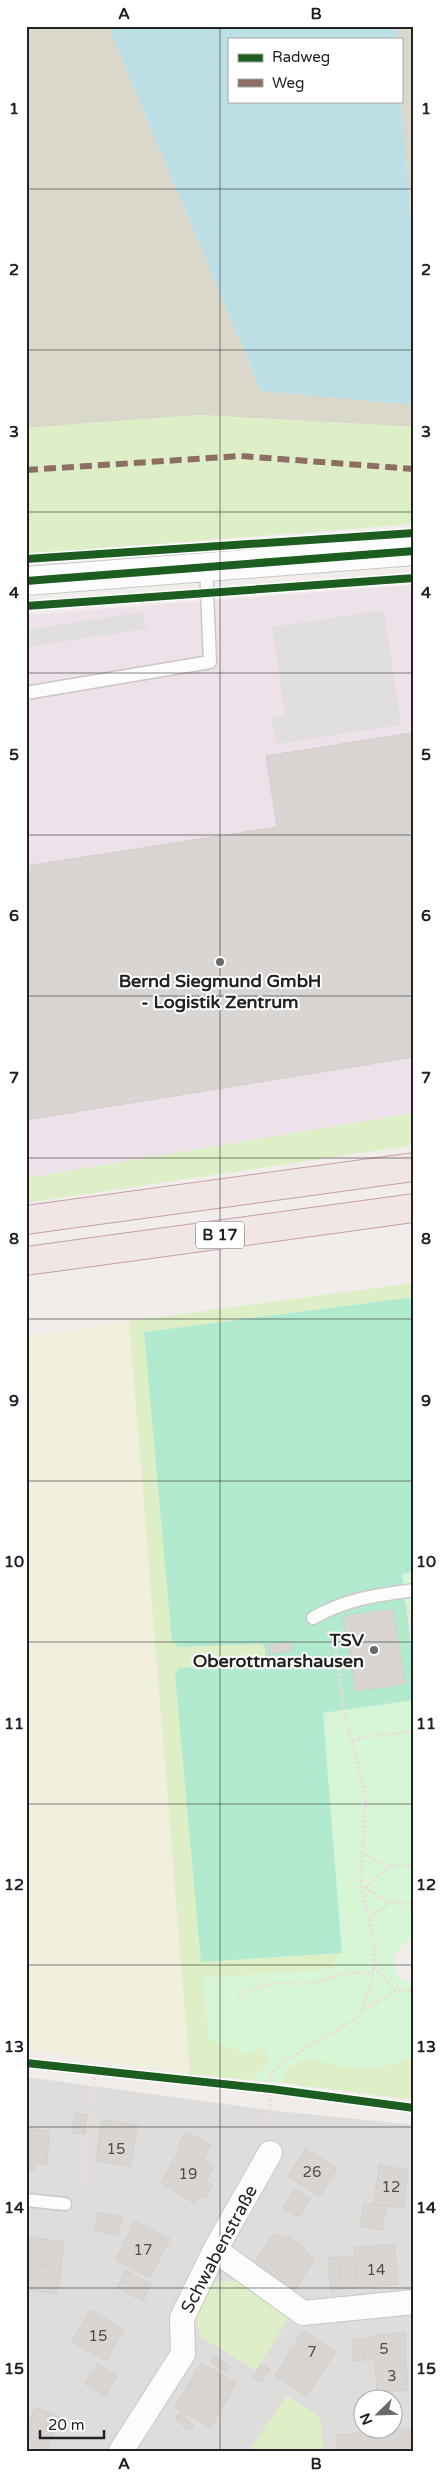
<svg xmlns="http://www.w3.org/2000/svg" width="440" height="2477" viewBox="0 0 440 2477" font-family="'Varela Round',sans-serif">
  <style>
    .residential { fill: #dfdddc; fill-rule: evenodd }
    .industrial { fill: #eee2ea }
    .construction { fill: #dad8cb }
    .farmland { fill: #f1f0dd }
    .grass { fill: #deefc7 }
    .park { fill: #d7f6d5 }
    .pitch { fill: #b2ead0 }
    .parking { fill: #e0dfde }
    .water { fill: #bcdee5 }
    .building { fill: #d8d5d3; stroke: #d3cfcb }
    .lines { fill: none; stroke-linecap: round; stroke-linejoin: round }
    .service-casing { stroke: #c9c8c6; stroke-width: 15 }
    .minor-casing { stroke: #c9c8c6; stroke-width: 26 }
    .tertiary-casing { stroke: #c9c8c6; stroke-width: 30 }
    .trunk-casing { stroke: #c89ead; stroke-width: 30 }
    .path { stroke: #eddbda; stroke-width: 3; stroke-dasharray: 2.5 2.5; stroke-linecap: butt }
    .service { stroke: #fdfcfc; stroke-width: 12 }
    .minor { stroke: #fdfcfc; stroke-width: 24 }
    .tertiary { stroke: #fdfcfc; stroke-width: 28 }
    .trunk { stroke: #f0e6e4; stroke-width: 28 }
    .quiet { stroke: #8d6e63; stroke-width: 6; stroke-dasharray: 12 6; stroke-linecap: butt }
    .cycleway-casing { stroke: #fff; stroke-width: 11 }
    .cycleway { stroke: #1b5e20; stroke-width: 8 }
    .grid { fill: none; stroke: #222; stroke-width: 1; stroke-opacity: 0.55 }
    .poi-dot { fill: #6a6968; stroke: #fff; stroke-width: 2 }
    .labels { text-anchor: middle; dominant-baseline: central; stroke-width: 4; stroke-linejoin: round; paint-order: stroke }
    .number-label { font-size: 15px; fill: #504f4e }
    .shield { fill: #fff; stroke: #646464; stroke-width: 1 }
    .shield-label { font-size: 16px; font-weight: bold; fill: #222 }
    .poi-label { font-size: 18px; font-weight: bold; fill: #222; stroke: #fff }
    .street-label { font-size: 18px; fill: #222; stroke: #fff }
    .neatline { fill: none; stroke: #222; stroke-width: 2 }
    .grid-label { font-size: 16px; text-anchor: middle; font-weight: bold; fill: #222 }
  </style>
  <rect width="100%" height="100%" fill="#f0edea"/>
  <!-- residential -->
  <path class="residential" d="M 26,2077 L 268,2110 L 414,2125 L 414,2451 L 26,2451 ZM 362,2400 L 392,2400 L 392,2430 L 362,2430 Z"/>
  <!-- industrial -->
  <path class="industrial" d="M 414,585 L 414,1113 L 26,1178 L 26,615 Z"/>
  <!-- construction -->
  <g class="construction">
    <path d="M 26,26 L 108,26 L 261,391 L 414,405 L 414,427 L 199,415 L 26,428 Z"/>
    <path d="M 396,26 L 413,26 L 414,35 L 414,255 L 401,95 L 401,39 L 397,39 Z"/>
  </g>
  <!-- farmland -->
  <path class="farmland" d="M 129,1321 L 190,2074 L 26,2050 L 26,1336 Z"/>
  <!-- grass -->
  <g class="grass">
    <path d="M 199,415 L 414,427 L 414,524 L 26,554 L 26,428 Z"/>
    <path d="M 414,1113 L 414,1145 L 26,1203 L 26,1178 Z"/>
    <path d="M 414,1283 L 414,1297 L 144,1332 L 179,1647 L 261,1644 L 265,1648 L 265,1657 L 261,1662 L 179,1668 L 202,1962 L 342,1953 L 331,1969 L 203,1978 L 257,2049 L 264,2049 L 270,2057 L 266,2065 L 250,2080 L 190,2074 L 129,1321 Z"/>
    <path d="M 305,2057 L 347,2067 L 377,2068 L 414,2057 L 414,2100 L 283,2083 L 284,2072 Z"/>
    <path d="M 236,2280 L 291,2314 L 256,2370 L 201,2337 L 195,2316 L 215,2282 Z"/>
    <path d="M 287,2396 L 320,2417 L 324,2451 L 248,2451 Z"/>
  </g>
  <!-- park -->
  <g class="park">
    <path d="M 414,1572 L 414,1667 L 402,1574 Z"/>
    <path d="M 414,1700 L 414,1793 L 410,1806 L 414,1815 L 414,1935 L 396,1952 L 395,1968 L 398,1976 L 404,1981 L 414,1983 L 414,2057 L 377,2068 L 346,2067 L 305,2058 L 284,2072 L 283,2083 L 250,2080 L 266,2065 L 270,2057 L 264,2049 L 257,2049 L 249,2055 L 209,2039 L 203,1978 L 331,1969 L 342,1953 L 323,1713 Z"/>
  </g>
  <!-- pitch -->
  <path class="pitch" d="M 414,1297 L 414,1572 L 402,1574 L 414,1667 L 414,1700 L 323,1713 L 342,1953 L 201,1962 L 175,1674 L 179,1668 L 261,1662 L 265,1656 L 265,1648 L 261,1644 L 179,1647 L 172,1642 L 144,1332 Z"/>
  <!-- parking -->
  <g class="parking">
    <path d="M 384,610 L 401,725 L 276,744 L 271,717 L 285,715 L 272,627 Z"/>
    <path d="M 143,612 L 146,629 L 26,647 L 26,630 Z"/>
  </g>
  <!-- water -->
  <path class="water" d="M 108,26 L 396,26 L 397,39 L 229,39 L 229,101 L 401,101 L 401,95 L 414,255 L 414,405 L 261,391 Z"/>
  <!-- building -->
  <g class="building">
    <path d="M 410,733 L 414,758 L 414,1057 L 26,1120 L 26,866 L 277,827 L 266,756 Z"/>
    <path d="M 393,1609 L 405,1684 L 355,1691 L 343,1616 Z"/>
    <path d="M 290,1642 L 292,1651 L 270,1654 L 269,1645 Z"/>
    <path d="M 75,2113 L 87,2115 L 85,2134 L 72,2133 Z"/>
    <path d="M 102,2120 L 137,2125 L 131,2166 L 96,2161 Z"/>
    <path d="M 26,2129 L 49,2131 L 47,2165 L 35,2164 L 35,2170 L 26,2169 Z"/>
    <path d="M 186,2132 L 211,2145 L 202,2161 L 178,2147 Z"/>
    <path d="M 181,2148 L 214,2167 L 206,2181 L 213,2185 L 205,2199 L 199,2195 L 194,2203 L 161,2183 Z"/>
    <path d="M 305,2149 L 337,2168 L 320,2196 L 288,2177 Z"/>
    <path d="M 379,2165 L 408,2170 L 403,2208 L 374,2204 Z"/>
    <path d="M 294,2190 L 310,2199 L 299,2217 L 283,2208 Z"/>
    <path d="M 364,2203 L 386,2206 L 382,2230 L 360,2226 Z"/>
    <path d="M 98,2212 L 122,2217 L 118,2235 L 94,2230 Z"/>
    <path d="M 135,2221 L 170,2239 L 150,2278 L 116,2260 Z"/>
    <path d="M 274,2233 L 285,2239 L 287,2236 L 297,2242 L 275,2277 L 254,2264 Z"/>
    <path d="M 30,2237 L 64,2242 L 61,2268 L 26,2263 Z"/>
    <path d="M 297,2242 L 306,2248 L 304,2252 L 315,2258 L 295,2290 L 275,2277 Z"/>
    <path d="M 394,2244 L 398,2284 L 358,2288 L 354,2248 Z"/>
    <path d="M 354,2256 L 358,2288 L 342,2289 L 339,2257 Z"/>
    <path d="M 339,2257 L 342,2289 L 331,2291 L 328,2258 Z"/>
    <path d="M 26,2263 L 61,2268 L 57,2294 L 26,2289 Z"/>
    <path d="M 126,2271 L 151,2284 L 143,2301 L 117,2288 Z"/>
    <path d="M 90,2310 L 124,2329 L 106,2361 L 72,2342 Z"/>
    <path d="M 303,2331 L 336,2351 L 321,2374 L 289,2353 Z"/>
    <path d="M 405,2333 L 406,2361 L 375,2363 L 375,2360 L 363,2360 L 362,2339 L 374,2338 L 374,2335 Z"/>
    <path d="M 352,2339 L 362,2339 L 363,2360 L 354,2361 Z"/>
    <path d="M 289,2353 L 321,2374 L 307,2396 L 275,2376 Z"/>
    <path d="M 214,2356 L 230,2366 L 227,2372 L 210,2362 Z"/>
    <path d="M 406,2361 L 408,2390 L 377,2392 L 375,2363 Z"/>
    <path d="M 201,2363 L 236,2383 L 223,2406 L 188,2385 Z"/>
    <path d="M 97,2364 L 117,2376 L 105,2396 L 85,2384 Z"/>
    <path d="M 261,2364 L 270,2369 L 261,2383 L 253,2377 Z"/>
    <path d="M 188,2385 L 223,2406 L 210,2428 L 175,2407 Z"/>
    <path d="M 36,2407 L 60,2418 L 46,2451 L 26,2444 L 26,2429 Z"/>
    <path d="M 180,2413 L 194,2426 L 189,2431 L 175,2418 Z"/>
    <path d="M 414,2429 L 414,2451 L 338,2451 L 337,2435 Z"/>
  </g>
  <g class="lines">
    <!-- service casing -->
    <g class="service-casing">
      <g id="service">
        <path d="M 26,693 L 210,662 L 206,567"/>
        <path d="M 313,1618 C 346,1599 377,1595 414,1590"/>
        <path d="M 26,2200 L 65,2204"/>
      </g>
    </g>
    <!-- minor casing -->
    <g class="minor-casing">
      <g id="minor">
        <path d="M 215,2250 L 303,2313 L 414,2302"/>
        <path d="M 121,2451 L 183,2354 L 182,2318 L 215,2250 L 270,2153"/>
      </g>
    </g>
    <!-- tertiary casing -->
    <g class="tertiary-casing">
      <path id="tertiary" d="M 26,581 L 414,551"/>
    </g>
    <!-- trunk casing -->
    <g class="trunk-casing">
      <g id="trunk">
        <path d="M 26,1220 L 414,1167"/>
        <path d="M 26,1261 L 414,1208"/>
      </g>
    </g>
    <!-- path -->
    <g class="path">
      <path d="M 408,1606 L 414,1648"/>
      <path d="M 352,1740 L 376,1735 L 414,1732"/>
      <path d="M 362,1851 C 381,1867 390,1865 414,1866"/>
      <path d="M 364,1888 L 390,1902"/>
      <path d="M 366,1888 L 375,1878 L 389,1867"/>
      <path d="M 370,1919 L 390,1902 L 414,1904"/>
      <path d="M 373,1967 L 397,1991"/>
      <path d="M 238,1998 L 251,1989 L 273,1983 L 309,1984 L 346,1973 L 373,1973"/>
      <path d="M 363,2009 L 397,1991 L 414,1990"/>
      <path d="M 270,2131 L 271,2074 L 283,2062 L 355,2019 L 362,2010 L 372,1981 L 375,1950 L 370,1919 L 362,1892 L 361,1874 L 366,1798 L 345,1716 L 335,1644 L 327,1630"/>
      <path d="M 76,2192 L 81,2187 L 95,2070"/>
    </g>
    <!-- service -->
    <use href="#service" class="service"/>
    <!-- minor -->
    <use href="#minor" class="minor"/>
    <!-- tertiary -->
    <use href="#tertiary" class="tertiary"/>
    <!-- trunk -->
    <use href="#trunk" class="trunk"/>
    <!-- quiet -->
    <path class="quiet" d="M 26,470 L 241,456 L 414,469"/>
    <!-- cycleway casing -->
    <g class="cycleway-casing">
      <g id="cycleway">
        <path d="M 26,559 L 414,533"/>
        <path d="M 26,581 L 414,551"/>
        <path d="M 26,606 L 414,578"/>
        <path d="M 26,2063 L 271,2089 L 414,2108"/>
      </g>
    </g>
    <!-- cycleway -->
    <use href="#cycleway" class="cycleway"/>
  </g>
  <!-- grid -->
  <path class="grid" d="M 220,26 L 220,2451M 26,189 L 414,189M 26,350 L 414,350M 26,512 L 414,512M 26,673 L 414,673M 26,835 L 414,835M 26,996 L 414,996M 26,1158 L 414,1158M 26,1319 L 414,1319M 26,1481 L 414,1481M 26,1642 L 414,1642M 26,1804 L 414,1804M 26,1965 L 414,1965M 26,2127 L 414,2127M 26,2288 L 414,2288"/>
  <!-- markers -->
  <g class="poi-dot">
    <circle cx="220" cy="962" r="5"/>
    <circle cx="374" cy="1650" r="5"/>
  </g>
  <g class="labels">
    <!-- number labels -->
    <g class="number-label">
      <text x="116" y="2149">15</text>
      <text x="312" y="2172">26</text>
      <text x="188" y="2174">19</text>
      <text x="391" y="2187">12</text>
      <text x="143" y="2250">17</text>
      <text x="376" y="2270">14</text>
      <text x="98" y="2336">15</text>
      <text x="384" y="2349">5</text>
      <text x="312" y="2352">7</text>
      <text x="392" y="2376">3</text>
    </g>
    <!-- shield labels -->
    <rect class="shield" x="196" y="1221.5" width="48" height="27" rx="4"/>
    <g class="shield-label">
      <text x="220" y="1235">B 17</text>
    </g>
    <!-- poi labels -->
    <g class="poi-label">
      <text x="220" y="981">Bernd Siegmund GmbH<tspan x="220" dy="21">- Logistik Zentrum</tspan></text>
      <text x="364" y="1640" text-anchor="end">TSV<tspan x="364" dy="21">Oberottmarshausen</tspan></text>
    </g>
    <!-- street labels -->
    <g class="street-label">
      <text transform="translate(219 2249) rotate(-62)">Schwabenstraße</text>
    </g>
  </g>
  <!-- border -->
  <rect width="440" height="2477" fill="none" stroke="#ffffff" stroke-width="55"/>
  <!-- legend -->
  <rect x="228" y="38" width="175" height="65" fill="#ffffff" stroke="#a7a7a7"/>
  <rect x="238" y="54" width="25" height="8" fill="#1b5e20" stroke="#a7a7a7"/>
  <text x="272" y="62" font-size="15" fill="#222222">Radweg</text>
  <rect x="238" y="79" width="25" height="8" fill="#8d6e63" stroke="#a7a7a7"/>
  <text x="272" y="88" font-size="15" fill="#222222">Weg</text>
  <!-- north arrow -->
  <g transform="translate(378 2414) rotate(247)"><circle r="24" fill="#ffffff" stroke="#a7a7a7"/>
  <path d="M0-4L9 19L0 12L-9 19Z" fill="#6a6968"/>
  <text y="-8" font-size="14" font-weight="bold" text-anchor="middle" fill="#222222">N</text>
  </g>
  <!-- scale -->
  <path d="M40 2430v8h64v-8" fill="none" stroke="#222222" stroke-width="2.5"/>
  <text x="48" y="2430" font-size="15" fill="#222222" stroke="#ffffff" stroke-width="4" paint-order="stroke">20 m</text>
  <rect x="28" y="28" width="384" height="2422" class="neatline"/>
  <g class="grid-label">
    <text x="124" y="19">A</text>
    <text x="316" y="19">B</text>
    <text x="14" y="114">1</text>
    <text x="426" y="114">1</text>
    <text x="14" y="275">2</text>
    <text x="426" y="275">2</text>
    <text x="14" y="437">3</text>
    <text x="426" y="437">3</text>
    <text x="14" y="598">4</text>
    <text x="426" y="598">4</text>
    <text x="14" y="760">5</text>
    <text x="426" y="760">5</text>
    <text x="14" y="921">6</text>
    <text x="426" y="921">6</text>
    <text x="14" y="1083">7</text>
    <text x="426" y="1083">7</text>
    <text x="14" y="1244">8</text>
    <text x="426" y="1244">8</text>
    <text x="14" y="1406">9</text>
    <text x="426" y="1406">9</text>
    <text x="14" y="1567">10</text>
    <text x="426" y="1567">10</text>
    <text x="14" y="1729">11</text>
    <text x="426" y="1729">11</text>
    <text x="14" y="1890">12</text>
    <text x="426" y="1890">12</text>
    <text x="14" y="2052">13</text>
    <text x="426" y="2052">13</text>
    <text x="14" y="2213">14</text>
    <text x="426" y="2213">14</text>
    <text x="14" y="2374">15</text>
    <text x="426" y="2374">15</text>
    <text x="124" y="2469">A</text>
    <text x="316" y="2469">B</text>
  </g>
</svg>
